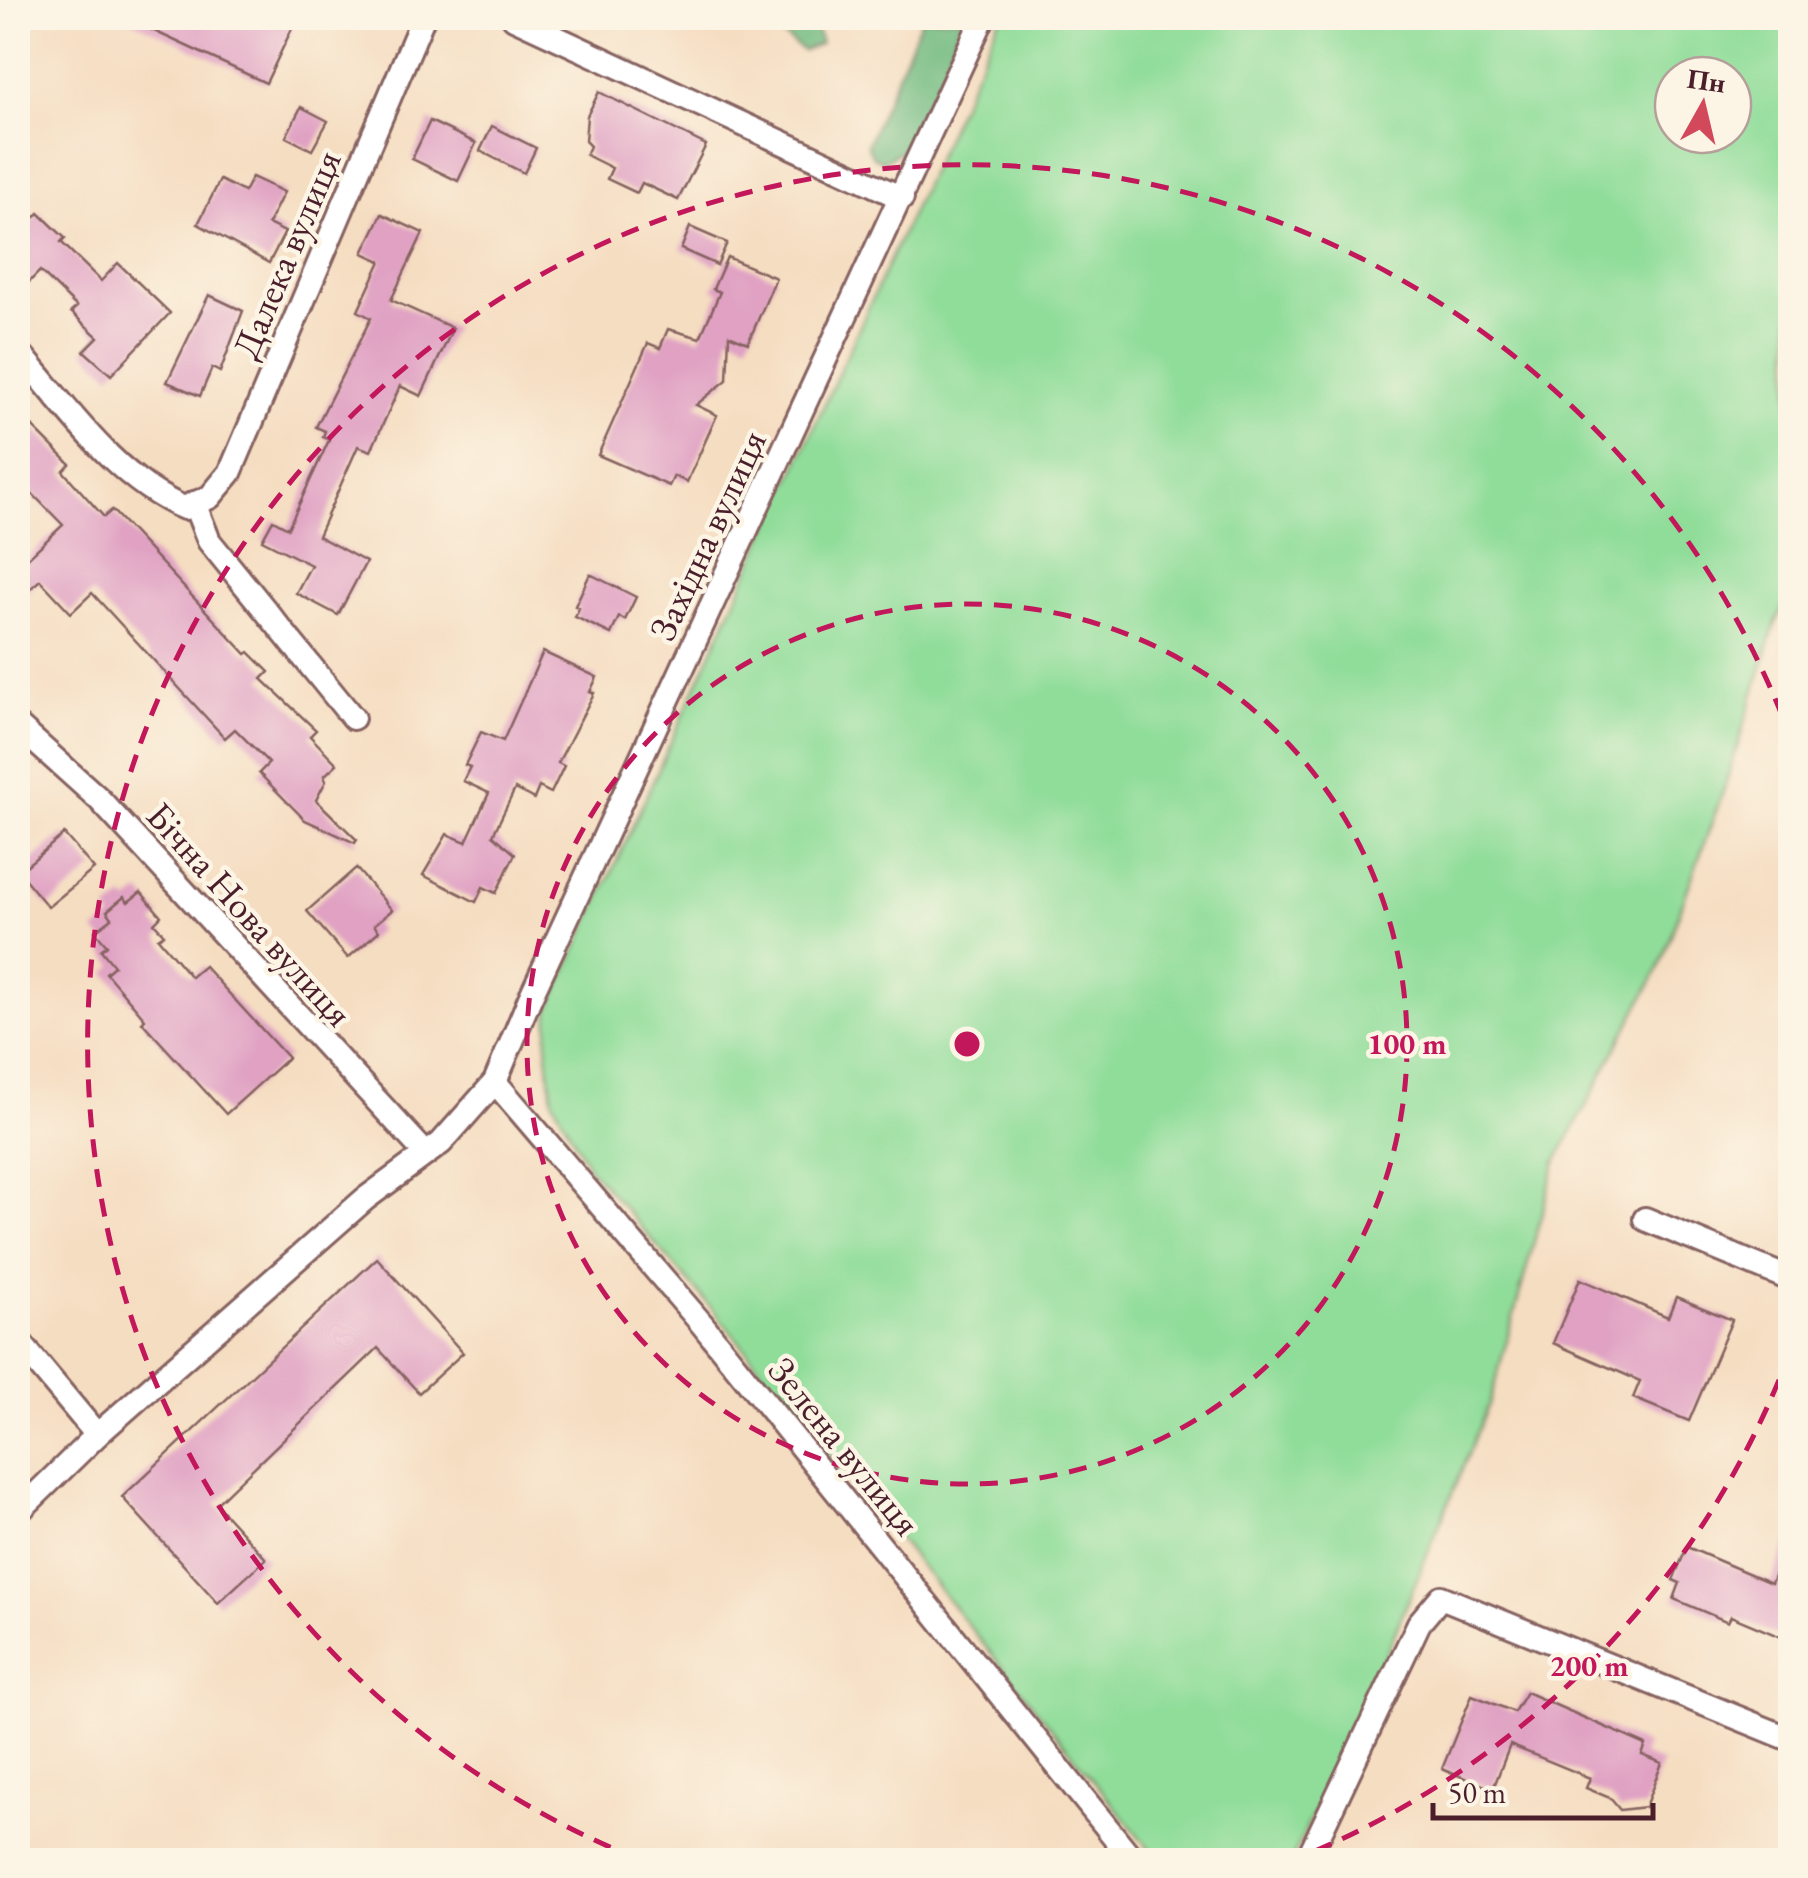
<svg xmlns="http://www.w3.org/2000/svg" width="1808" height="1878" viewBox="0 0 1808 1878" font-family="'EB Garamond',serif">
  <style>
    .green { fill: #90dd9a; stroke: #6d7e62; stroke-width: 2.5; fill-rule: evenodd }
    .forest { fill: #74bc82; stroke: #5f6e56; stroke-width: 2.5 }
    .building { fill: #e0a1c3 }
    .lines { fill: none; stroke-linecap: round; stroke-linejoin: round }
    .minor-casing { stroke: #866260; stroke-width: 28 }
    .minor { stroke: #fff; stroke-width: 22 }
    .ring { fill: none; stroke: #c2185b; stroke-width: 5; stroke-dasharray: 18 12 }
    .labels { text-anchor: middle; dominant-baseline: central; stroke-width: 9; stroke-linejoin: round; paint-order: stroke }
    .street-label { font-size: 38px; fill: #4a1f2b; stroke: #fcf5e5 }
    .centre { fill: #c2185b; stroke: #fcf5e5; stroke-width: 5 }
    .ring-label { font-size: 30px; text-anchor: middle; font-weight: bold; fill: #c2185b; stroke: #fcf5e5; stroke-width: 9; stroke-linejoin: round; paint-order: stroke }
  </style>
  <rect width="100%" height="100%" fill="#fcf5e5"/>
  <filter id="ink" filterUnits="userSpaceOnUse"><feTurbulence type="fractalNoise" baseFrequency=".01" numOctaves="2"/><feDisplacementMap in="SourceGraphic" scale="20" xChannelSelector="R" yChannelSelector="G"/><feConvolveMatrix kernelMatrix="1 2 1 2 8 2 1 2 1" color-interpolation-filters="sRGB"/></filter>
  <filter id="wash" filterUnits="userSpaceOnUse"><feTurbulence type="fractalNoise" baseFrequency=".0048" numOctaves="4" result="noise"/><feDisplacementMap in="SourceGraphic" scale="40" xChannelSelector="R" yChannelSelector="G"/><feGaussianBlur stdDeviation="2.25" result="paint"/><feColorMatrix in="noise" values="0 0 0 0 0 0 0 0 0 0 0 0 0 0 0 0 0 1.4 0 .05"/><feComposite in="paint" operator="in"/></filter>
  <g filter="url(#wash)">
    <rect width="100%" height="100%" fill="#f5ddc1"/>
    <!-- green -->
    <path class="green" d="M 1000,18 L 1790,18 L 1790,592 L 1776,622 L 1724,789 L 1659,968 L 1556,1162 L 1490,1401 L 1387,1652 L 1292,1860 L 1158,1860 L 715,1312 L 589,1168 L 553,1100 L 547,1055 L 549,1010 ZM 1673,75 L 1733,75 L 1733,135 L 1673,135 Z"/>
    <!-- forest -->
    <g class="forest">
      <path d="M 732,18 L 813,18 L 821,43 L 803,51 L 774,28 Z"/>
      <path d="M 922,18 L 962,18 L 922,130 L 911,146 L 883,161 L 873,157 L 867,145 Z"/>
    </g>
    <g id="blocks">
      <!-- building -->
      <g class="building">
        <path d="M 126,18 L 297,18 L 266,83 Z"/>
        <path d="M 599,92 L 706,145 L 678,200 L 642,183 L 637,193 L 607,179 L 612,168 L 586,155 L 590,146 L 585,141 L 587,116 Z"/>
        <path d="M 301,107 L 328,121 L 312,150 L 286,137 Z"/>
        <path d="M 430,121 L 476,143 L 458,181 L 412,159 Z"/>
        <path d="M 492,126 L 536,148 L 524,173 L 480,151 Z"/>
        <path d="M 252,177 L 284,192 L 268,224 L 285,232 L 269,263 L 198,224 L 220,180 L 244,192 Z"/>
        <path d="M 39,213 L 65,238 L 61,242 L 101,281 L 118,263 L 170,313 L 111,375 L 84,351 L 98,337 L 71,312 L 77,307 L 40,271 L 18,293 L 18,234 Z"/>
        <path d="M 382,214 L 423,233 L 391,300 L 453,328 L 421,396 L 400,386 L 371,451 L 358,446 L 318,536 L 366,562 L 338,615 L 296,593 L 311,565 L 262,540 L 273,520 L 288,528 L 329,440 L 323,437 L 325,431 L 316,427 L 371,318 L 358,311 L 381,261 L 363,253 Z"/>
        <path d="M 690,227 L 727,243 L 717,265 L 681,249 Z"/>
        <path d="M 727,257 L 776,278 L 748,343 L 729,335 L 727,380 L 696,405 L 717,415 L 687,482 L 674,476 L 669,486 L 598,455 L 648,343 L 660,348 L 668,329 L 700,338 L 720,292 L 713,289 Z"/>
        <path d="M 209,295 L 243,311 L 220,372 L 212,368 L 200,396 L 167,382 Z"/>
        <path d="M 30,424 L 70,464 L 63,471 L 104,517 L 112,510 L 246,654 L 249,652 L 269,672 L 262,679 L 316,730 L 310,736 L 337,764 L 324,776 L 326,781 L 316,800 L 357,840 L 355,843 L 305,820 L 259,773 L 269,763 L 235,729 L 225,738 L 92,593 L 71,613 L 40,580 L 18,600 L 18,567 L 63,525 L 18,479 L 18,436 Z"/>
        <path d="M 590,574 L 636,597 L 625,620 L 619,617 L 611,634 L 575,617 L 579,608 L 575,606 Z"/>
        <path d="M 543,652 L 597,677 L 590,692 L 594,693 L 558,763 L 564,766 L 551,793 L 539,787 L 534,799 L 515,789 L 493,835 L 515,854 L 496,893 L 483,887 L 476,902 L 423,875 L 447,834 L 466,842 L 489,793 L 463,781 L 470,767 L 465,765 L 481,732 L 503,741 Z"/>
        <path d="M 64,834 L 94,869 L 48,907 L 19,872 Z"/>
        <path d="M 356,868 L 392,910 L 374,925 L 379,931 L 348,958 L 307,911 Z"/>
        <path d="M 141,892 L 161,916 L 154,923 L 164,934 L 158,938 L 191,977 L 204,966 L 288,1058 L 226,1114 L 142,1022 L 145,1019 L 106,973 L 114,966 L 101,950 L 107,945 L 95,931 L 112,918 L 107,911 L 124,897 L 128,902 Z"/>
        <path d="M 377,1258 L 463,1353 L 419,1393 L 378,1348 L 216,1504 L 266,1559 L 218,1603 L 122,1497 Z"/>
        <path d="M 1580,1279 L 1668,1317 L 1676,1297 L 1732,1320 L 1689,1421 L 1633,1398 L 1640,1381 L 1553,1343 Z"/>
        <path d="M 1790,1537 L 1790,1641 L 1731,1616 L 1728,1622 L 1674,1599 L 1680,1583 L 1673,1580 L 1687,1547 L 1771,1583 Z"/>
        <path d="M 1526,1692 L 1646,1745 L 1642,1755 L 1662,1763 L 1645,1807 L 1620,1810 L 1610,1798 L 1586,1788 L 1590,1778 L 1510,1745 L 1493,1789 L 1442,1769 L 1472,1695 L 1514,1712 Z"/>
      </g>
    </g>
  </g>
  <g filter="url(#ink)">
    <use href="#blocks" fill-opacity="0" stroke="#866260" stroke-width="2.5"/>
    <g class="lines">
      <!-- minor casing -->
      <g class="minor-casing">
        <g id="minor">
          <path d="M 514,18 L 902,198"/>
          <path d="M 18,351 C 67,407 114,478 184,508 L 210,497 L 230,473 L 423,18"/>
          <path d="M 194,503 L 209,541 L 353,718"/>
          <path d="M 18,726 L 99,799 L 426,1154"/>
          <path d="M 495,1082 L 702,1324 L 1133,1860"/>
          <path d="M 1645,1219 L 1790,1279"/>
          <path d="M 18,1340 L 97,1435"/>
          <path d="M 18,1512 L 97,1435 L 365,1199 L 441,1143 L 495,1082 L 530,998 L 983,18"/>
          <path d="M 1307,1860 L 1419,1623 L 1441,1597 L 1790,1739"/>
        </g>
      </g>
      <!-- minor -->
      <use href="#minor" class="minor"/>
    </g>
  </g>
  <!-- distance rings -->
  <g class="ring">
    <circle cx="967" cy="1044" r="440"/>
    <path d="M1790 1352A879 879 0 0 1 1296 1859M638 1859A879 879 0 1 1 1790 736"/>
  </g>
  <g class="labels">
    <!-- street labels -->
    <g class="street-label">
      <text transform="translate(286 254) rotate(-67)">Далека вулиця</text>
      <text transform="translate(707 535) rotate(-65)">Західна вулиця</text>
      <text transform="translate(250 914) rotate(48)">Бічна Нова вулиця</text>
      <text transform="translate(845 1446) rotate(51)">Зелена вулиця</text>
    </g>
  </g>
  <circle cx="967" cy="1044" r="15" class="centre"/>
  <g class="ring-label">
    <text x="1407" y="1054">100 m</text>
    <text x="1589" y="1676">200 m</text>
  </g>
  <!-- margin -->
  <rect width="1808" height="1878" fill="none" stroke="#fcf5e5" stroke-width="60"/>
  <!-- north arrow -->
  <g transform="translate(1703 105) rotate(8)"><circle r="48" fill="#fcf5e5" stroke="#b59f9b" stroke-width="2.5"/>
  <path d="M0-8L18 38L0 25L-18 38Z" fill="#d1495b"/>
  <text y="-15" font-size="28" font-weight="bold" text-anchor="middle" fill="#4a1f2b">Пн</text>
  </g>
  <!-- scale -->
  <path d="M1433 1803v15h220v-15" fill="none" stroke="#4a1f2b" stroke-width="5"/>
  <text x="1448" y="1803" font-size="30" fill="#4a1f2b" stroke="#fcf5e5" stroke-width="8" paint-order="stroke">50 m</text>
</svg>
